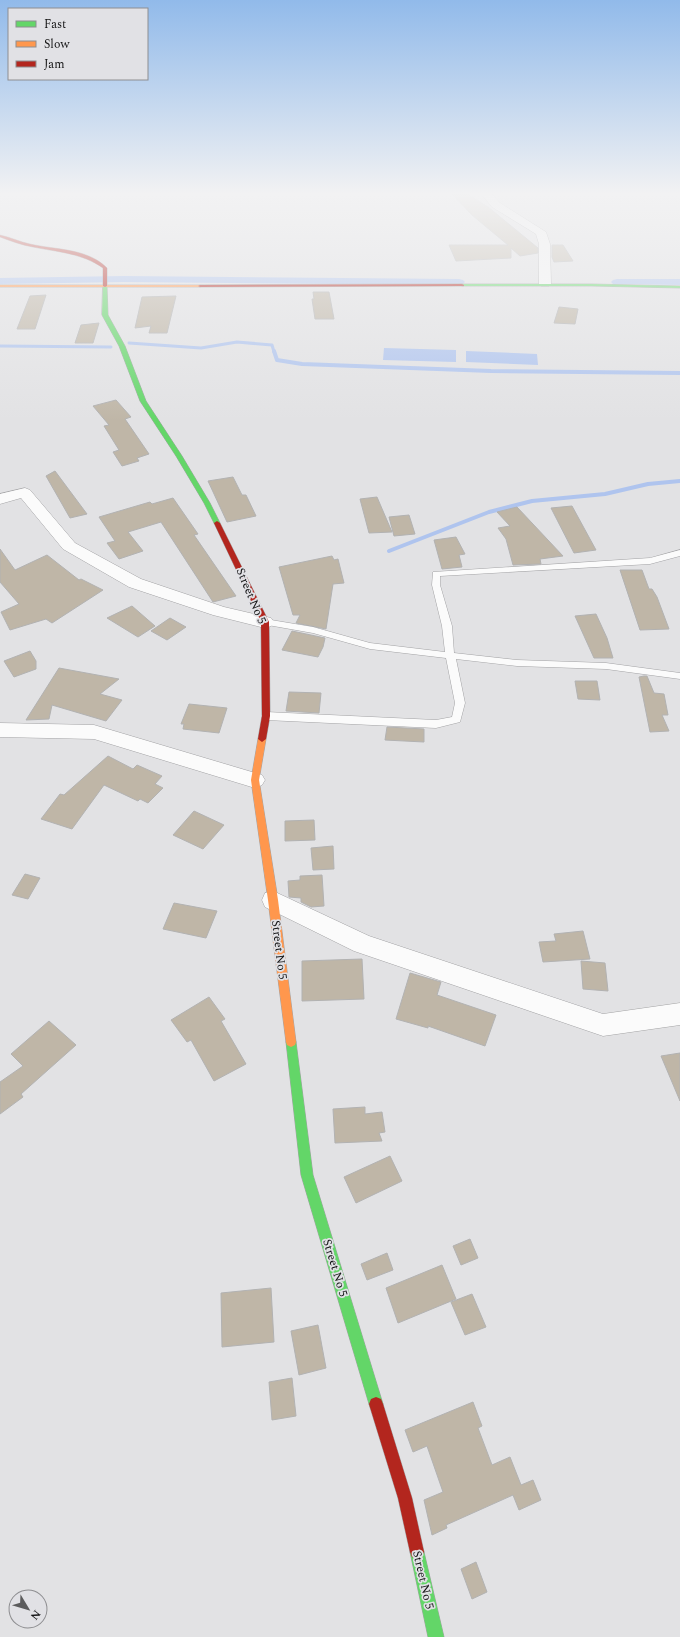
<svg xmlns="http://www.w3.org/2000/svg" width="680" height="1637" viewBox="0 0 680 1637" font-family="Spectral,serif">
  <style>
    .water { fill: #afc4ee }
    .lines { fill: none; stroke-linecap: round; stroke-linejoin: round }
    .stream-far1 { stroke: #afc4ee; stroke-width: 3 }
    .stream { stroke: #afc4ee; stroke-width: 4 }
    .canal { fill: #afc4ee; fill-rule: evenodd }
    .building { fill: #bfb6a7; stroke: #b2b2b2 }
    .lane-casing { stroke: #a3a3a5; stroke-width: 1 }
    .street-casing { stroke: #a3a3a5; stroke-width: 1 }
    .fast-casing { stroke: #a3a3a5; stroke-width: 1 }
    .slow-casing { stroke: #a3a3a5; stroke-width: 1 }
    .jam-casing { stroke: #a3a3a5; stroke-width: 1 }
    .lane { fill: #fbfbfb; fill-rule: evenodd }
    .street { fill: #fbfbfb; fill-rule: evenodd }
    .fast { fill: #63d668; fill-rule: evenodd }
    .slow { fill: #ff974d; fill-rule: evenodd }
    .jam { fill: #b3261e; fill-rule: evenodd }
    .labels { text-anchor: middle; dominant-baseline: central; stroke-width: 3.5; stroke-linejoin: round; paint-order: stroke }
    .street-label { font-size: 12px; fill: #121213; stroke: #e1e1e5 }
  </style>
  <rect width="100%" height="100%" fill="#e2e2e4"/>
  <!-- water -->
  <g class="water">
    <path d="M 384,348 L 456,350 L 456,362 L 383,360 Z"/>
    <path d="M 466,351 L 537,354 L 538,365 L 466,362 Z"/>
  </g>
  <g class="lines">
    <!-- stream-far1 -->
    <g class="stream-far1">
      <path d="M 129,343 L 201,348 L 237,342 L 272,345 L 274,352"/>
      <path d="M 0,346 L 111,347"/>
    </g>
    <!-- stream -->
    <g class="stream">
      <path d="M 274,351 L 277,360 L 302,364 L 491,371 L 680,373"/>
      <path d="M 389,551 L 489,512 L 532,501 L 605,494 L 648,484 L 680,481"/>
    </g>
    <!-- canal -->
    <g class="canal">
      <path d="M 124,276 L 459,279 L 463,280 L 465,282 L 463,284 L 459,285 L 124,282 L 0,284 L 0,278 Z"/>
      <path d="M 617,279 L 680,279 L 680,285 L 613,284 L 611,282 L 613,280 Z"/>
    </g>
  </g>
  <!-- building -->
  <g class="building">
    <path d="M 450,192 L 464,192 L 488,207 L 538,248 L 538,253 L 520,256 L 511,248 L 511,258 L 456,261 L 449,245 L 508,245 L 472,215 Z"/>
    <path d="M 552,245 L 563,245 L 573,261 L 554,262 L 552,257 Z"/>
    <path d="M 313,292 L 329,292 L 334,319 L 315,319 L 312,299 L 314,299 Z"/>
    <path d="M 46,295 L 35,329 L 17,329 L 30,296 Z"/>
    <path d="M 176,296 L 167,333 L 149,333 L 151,326 L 135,328 L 142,297 Z"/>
    <path d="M 559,307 L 578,309 L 575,324 L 554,323 Z"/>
    <path d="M 99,323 L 93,343 L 75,343 L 81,325 Z"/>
    <path d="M 116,400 L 131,417 L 125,419 L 149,454 L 137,458 L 139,461 L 122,466 L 113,452 L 119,450 L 104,426 L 109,425 L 93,406 Z"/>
    <path d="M 55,471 L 87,514 L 70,518 L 46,476 Z"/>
    <path d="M 233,477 L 242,495 L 246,495 L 256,516 L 227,522 L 208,481 Z"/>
    <path d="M 377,497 L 392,532 L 369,533 L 360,499 Z"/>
    <path d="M 173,498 L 198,534 L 194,535 L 236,596 L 213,602 L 161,522 L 128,532 L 143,551 L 119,559 L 107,543 L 115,541 L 99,517 L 150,502 L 152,504 Z"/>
    <path d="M 572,506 L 596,550 L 574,553 L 551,508 Z"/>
    <path d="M 517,507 L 563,556 L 540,559 L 541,564 L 513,565 L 506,539 L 498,528 L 510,526 L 497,512 Z"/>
    <path d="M 409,515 L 415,534 L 394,536 L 389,517 Z"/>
    <path d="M 456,537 L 465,554 L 459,555 L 462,567 L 442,569 L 434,540 Z"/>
    <path d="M 0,549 L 15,570 L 47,555 L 79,580 L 81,579 L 103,590 L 52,623 L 46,619 L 10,630 L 1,612 L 19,604 L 0,582 Z"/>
    <path d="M 332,556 L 334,560 L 338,559 L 344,583 L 333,584 L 326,629 L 296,623 L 300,615 L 293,615 L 279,567 Z"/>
    <path d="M 620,570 L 642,570 L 649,589 L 652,589 L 657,597 L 669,629 L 640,630 Z"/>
    <path d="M 132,606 L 155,626 L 138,637 L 107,618 Z"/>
    <path d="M 596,614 L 607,638 L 613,658 L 594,658 L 575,616 Z"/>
    <path d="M 170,618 L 186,627 L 167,640 L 151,631 Z"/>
    <path d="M 292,631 L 325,638 L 323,647 L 318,657 L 282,650 Z"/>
    <path d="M 30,651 L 36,661 L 36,669 L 14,677 L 4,661 Z"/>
    <path d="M 59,668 L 119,679 L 100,694 L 122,700 L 106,721 L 52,705 L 49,719 L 26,720 Z"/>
    <path d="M 644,676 L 647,676 L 654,693 L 664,694 L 668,715 L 662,715 L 669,731 L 650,732 L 639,677 Z"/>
    <path d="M 575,681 L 597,681 L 600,700 L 578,699 Z"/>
    <path d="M 289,692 L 321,693 L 319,713 L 286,711 Z"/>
    <path d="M 189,704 L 227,708 L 219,733 L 183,729 L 184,724 L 181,724 Z"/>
    <path d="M 387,727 L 424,729 L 424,742 L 385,740 Z"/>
    <path d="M 108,756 L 133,769 L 137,765 L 162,776 L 155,784 L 163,788 L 148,803 L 140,799 L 138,801 L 104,785 L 72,829 L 41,819 L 60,794 L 64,795 Z"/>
    <path d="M 194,811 L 224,825 L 203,849 L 173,835 Z"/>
    <path d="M 314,820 L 315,840 L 285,841 L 285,821 Z"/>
    <path d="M 333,846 L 334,869 L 313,870 L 311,848 Z"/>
    <path d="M 25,874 L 40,878 L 28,899 L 12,895 Z"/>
    <path d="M 322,875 L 324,906 L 311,907 L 301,902 L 301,898 L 289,897 L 288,881 L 300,880 L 300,876 Z"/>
    <path d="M 174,903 L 217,911 L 206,938 L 163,929 Z"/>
    <path d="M 583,931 L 590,959 L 543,962 L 539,942 L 556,941 L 554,934 Z"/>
    <path d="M 362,959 L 364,999 L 302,1001 L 302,961 Z"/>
    <path d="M 581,961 L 605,963 L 608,991 L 583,989 Z"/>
    <path d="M 410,973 L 441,982 L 437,995 L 496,1015 L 485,1046 L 428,1026 L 428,1028 L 396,1019 Z"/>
    <path d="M 209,997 L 225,1019 L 221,1021 L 246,1064 L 214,1081 L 191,1040 L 187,1042 L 171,1020 Z"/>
    <path d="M 49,1021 L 76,1045 L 21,1094 L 23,1097 L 0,1114 L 0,1082 L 23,1066 L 11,1054 Z"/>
    <path d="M 680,1053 L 680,1101 L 661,1056 Z"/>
    <path d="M 365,1107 L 365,1114 L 382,1112 L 385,1132 L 379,1133 L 382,1141 L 335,1143 L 333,1109 Z"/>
    <path d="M 390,1156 L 402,1181 L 356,1203 L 344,1177 Z"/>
    <path d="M 470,1239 L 478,1258 L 461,1265 L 453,1246 Z"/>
    <path d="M 387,1253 L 393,1270 L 367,1280 L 361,1264 Z"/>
    <path d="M 442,1265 L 456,1299 L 398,1323 L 386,1288 Z"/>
    <path d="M 271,1288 L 274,1342 L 222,1347 L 221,1293 Z"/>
    <path d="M 472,1294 L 486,1327 L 465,1335 L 451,1302 Z"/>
    <path d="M 318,1325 L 326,1368 L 299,1375 L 291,1331 Z"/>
    <path d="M 292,1378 L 296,1416 L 272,1420 L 269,1382 Z"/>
    <path d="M 473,1402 L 482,1426 L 478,1428 L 492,1465 L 510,1457 L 521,1485 L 533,1480 L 541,1500 L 519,1510 L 513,1495 L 446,1525 L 447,1528 L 432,1535 L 424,1500 L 443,1492 L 427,1446 L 413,1452 L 405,1430 Z"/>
    <path d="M 476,1562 L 487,1592 L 472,1599 L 461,1569 Z"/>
  </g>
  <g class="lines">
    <!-- lane casing -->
    <g class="lane-casing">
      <path id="lane" d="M 680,550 L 680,556 L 650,564 L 440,576 L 440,585 L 452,626 L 454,653 L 517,660 L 606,663 L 680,673 L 680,679 L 606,669 L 517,666 L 456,659 L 465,703 L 460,722 L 436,728 L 266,720 L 261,716 L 266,712 L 436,720 L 452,717 L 455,703 L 446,658 L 370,649 L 313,633 L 262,624 L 260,622 L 262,620 L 265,619 L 313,627 L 370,643 L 445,652 L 442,626 L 432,585 L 433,572 L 650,558 Z"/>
    </g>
    <!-- street casing -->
    <g class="street-casing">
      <g id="street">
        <path d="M 480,192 L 490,192 L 500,203 L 546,232 L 550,244 L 551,284 L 549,286 L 541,286 L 539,284 L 539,244 L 536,234 L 492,207 Z"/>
        <path d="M 25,488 L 30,490 L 75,543 L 141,579 L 224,607 L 271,618 L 274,622 L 271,626 L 265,628 L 213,615 L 129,587 L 63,549 L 21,498 L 0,504 L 0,494 Z"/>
        <path d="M 0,723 L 94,725 L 262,775 L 265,780 L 262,785 L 255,788 L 94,739 L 0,737 Z"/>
        <path d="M 273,891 L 369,936 L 603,1014 L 680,1003 L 680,1025 L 603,1036 L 354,951 L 265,907 L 262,900 L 265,893 Z"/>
      </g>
    </g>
    <!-- fast casing -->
    <g class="fast-casing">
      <g id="fast">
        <path d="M 460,284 L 592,284 L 680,286 L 680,288 L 592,286 L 462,286 L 460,285 Z"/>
        <path d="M 103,285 L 107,286 L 108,315 L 125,346 L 146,401 L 182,456 L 210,503 L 220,523 L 219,524 L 215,524 L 214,523 L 204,503 L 176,456 L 140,401 L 119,346 L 102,315 Z"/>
        <path d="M 291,1037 L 295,1039 L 296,1042 L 313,1175 L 383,1404 L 381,1409 L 376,1411 L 371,1409 L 369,1404 L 301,1175 L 286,1042 L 287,1039 Z"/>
        <path d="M 417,1545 L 422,1547 L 424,1552 L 444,1637 L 428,1637 L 410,1552 L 412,1547 Z"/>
      </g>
    </g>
    <!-- slow casing -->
    <g class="slow-casing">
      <g id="slow">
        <path d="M 0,285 L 200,285 L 202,286 L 200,287 L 0,287 Z"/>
        <path d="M 262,736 L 266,739 L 259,780 L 278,900 L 296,1042 L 295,1045 L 291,1047 L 287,1045 L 286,1042 L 268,900 L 251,780 L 258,739 Z"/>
      </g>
    </g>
    <!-- jam casing -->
    <g class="jam-casing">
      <g id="jam">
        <path d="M 0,235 C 10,237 20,242 30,244 C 56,250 87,248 107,268 L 107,286 L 105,287 L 103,286 L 103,268 C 82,253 57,252 33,247 C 21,245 11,241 0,237 Z"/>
        <path d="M 462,284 L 464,285 L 464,286 L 200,287 L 198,286 L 200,285 Z"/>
        <path d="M 217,521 L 220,523 L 269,622 L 270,716 L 266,739 L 262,742 L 258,739 L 262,716 L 261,622 L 214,523 Z"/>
        <path d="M 376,1397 L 381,1399 L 383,1404 L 412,1498 L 424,1552 L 422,1557 L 417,1559 L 412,1557 L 410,1552 L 398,1498 L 369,1404 L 371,1399 Z"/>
      </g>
    </g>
    <!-- lane -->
    <use href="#lane" class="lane"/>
    <!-- street -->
    <use href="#street" class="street"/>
    <!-- fast -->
    <use href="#fast" class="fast"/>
    <!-- slow -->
    <use href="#slow" class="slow"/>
    <!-- jam -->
    <use href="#jam" class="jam"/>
  </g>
  <!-- sky -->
  <linearGradient id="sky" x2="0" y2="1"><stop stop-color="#91baea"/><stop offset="0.46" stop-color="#f2f2f3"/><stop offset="1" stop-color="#f2f2f3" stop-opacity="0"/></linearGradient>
  <rect width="680" height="421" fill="url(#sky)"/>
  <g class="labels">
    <!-- street labels -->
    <g class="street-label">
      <text transform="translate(251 596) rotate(67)">Street No 5</text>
      <text transform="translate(279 950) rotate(83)">Street No 5</text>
      <text transform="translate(335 1268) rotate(73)">Street No 5</text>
      <text transform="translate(423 1580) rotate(77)">Street No 5</text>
    </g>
  </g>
  <!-- legend -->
  <rect x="8" y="8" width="140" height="72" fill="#e1e1e5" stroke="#8e8e91"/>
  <rect x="16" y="21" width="20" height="6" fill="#63d668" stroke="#8e8e91"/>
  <text x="44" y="28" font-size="12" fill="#121213">Fast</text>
  <rect x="16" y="41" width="20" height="6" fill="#ff974d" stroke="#8e8e91"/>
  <text x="44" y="48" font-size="12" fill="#121213">Slow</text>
  <rect x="16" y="61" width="20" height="6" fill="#b3261e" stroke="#8e8e91"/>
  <text x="44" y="68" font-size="12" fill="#121213">Jam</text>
  <!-- north arrow -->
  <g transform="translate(28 1609) rotate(128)"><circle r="19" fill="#e1e1e5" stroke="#8e8e91"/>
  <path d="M0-3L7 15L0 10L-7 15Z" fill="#5b5b5c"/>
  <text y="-6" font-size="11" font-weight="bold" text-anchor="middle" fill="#121213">N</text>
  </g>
</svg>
